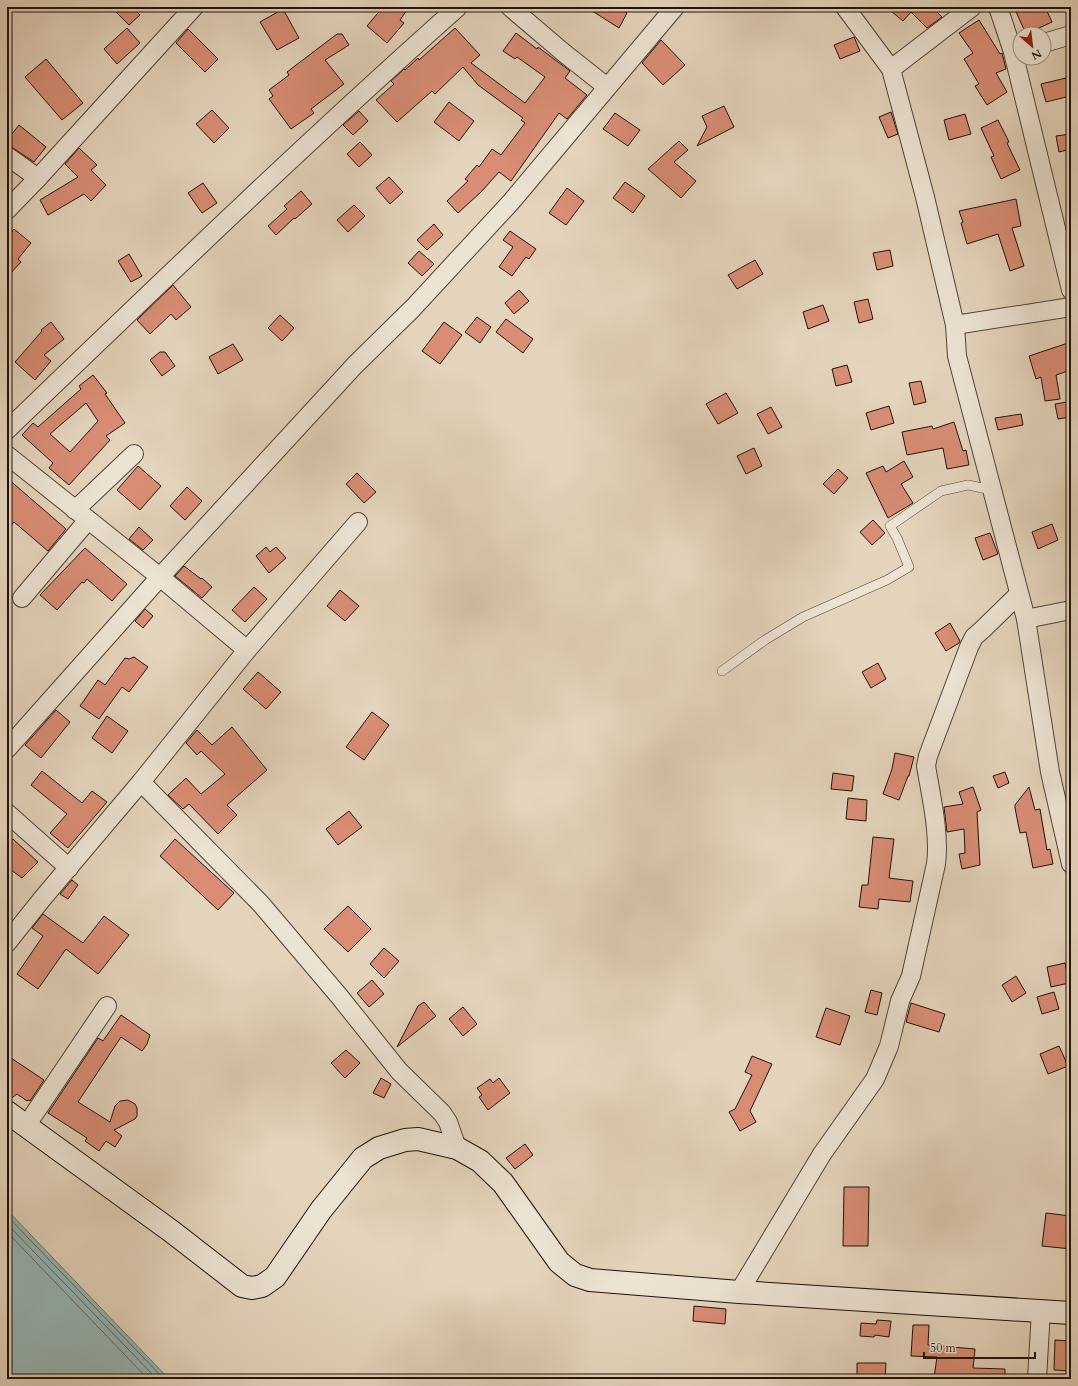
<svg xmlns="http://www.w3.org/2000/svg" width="1078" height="1386" viewBox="0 0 1078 1386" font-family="Cardo,serif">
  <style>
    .water { fill: #96b7b6; stroke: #667571 }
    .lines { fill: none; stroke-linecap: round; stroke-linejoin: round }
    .shore { stroke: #5a6560; stroke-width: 1 }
    .building { fill: #d98d75; stroke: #1f1309; fill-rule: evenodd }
    .lane-casing { stroke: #504336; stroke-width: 10 }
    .street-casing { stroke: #504336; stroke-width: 20 }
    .secondary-casing { stroke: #1f1309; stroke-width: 24 }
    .lane { stroke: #ede3d3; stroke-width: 9 }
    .street { stroke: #ede3d3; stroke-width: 18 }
    .secondary { stroke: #ede3d3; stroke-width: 22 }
  </style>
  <rect width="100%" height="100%" fill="#e4d4bc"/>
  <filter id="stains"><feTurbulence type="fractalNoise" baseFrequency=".005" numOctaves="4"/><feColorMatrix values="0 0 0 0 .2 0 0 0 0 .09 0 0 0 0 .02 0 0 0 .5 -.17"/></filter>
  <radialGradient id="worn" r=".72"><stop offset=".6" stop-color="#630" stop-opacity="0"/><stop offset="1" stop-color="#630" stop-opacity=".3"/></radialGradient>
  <!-- water -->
  <path class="water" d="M 7,1210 L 169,1379 L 7,1379 Z"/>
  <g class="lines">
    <!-- shore -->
    <g class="shore">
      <path d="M 7,1216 L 164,1379"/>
      <path d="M 7,1224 L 157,1379"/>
      <path d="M 7,1232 L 148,1379"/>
    </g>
  </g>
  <!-- building -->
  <g class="building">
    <path d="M 111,7 L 132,7 L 140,15 L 129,25 Z"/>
    <path d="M 383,7 L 409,7 L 400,20 L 404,23 L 387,43 L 367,26 Z"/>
    <path d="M 586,7 L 617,7 L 627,13 L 619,28 Z"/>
    <path d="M 886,7 L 932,7 L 942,17 L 927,28 L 911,12 L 903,21 Z"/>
    <path d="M 1014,7 L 1045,7 L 1052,22 L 1026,34 Z"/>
    <path d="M 283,9 L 299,38 L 277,50 L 260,22 Z"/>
    <path d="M 979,20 L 1000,54 L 1002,53 L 1006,69 L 996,73 L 1007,92 L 987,105 L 975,86 L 979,84 L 964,59 L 973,53 L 959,33 Z"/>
    <path d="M 127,28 L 140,43 L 117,64 L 104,49 Z"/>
    <path d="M 455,28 L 480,55 L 471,63 L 525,103 L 545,77 L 517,57 L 515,59 L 503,51 L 516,33 L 537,49 L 538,47 L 570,71 L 565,78 L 587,95 L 567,119 L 559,113 L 511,181 L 499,172 L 481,192 L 458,213 L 447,201 L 468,181 L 465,179 L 477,165 L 479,167 L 492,149 L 501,155 L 525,123 L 521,120 L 523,118 L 478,85 L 463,67 L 435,94 L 432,91 L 397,122 L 376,100 L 394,84 L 391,81 L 404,69 L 405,70 L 418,58 L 419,60 Z"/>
    <path d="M 188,29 L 218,59 L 205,72 L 176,43 Z"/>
    <path d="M 337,34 L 342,34 L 349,45 L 325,60 L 344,84 L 311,109 L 314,113 L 291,129 L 269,99 L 273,96 L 269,90 L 289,75 L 287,72 Z"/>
    <path d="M 854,37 L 860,51 L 840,59 L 834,45 Z"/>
    <path d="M 661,40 L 685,65 L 663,85 L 642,63 Z"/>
    <path d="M 46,59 L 83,103 L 62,120 L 25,77 Z"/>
    <path d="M 1066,78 L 1070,96 L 1046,102 L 1041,84 Z"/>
    <path d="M 449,102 L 474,121 L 459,141 L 434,122 Z"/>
    <path d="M 724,106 L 734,127 L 697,146 L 707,127 L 702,116 Z"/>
    <path d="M 212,110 L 229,128 L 214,143 L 196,124 Z"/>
    <path d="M 359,111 L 368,121 L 353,135 L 343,125 Z"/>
    <path d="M 891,112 L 898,134 L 888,138 L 879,117 Z"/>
    <path d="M 615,113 L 640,130 L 628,146 L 603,129 Z"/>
    <path d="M 965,114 L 971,134 L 949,140 L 944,120 Z"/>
    <path d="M 998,120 L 1009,142 L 1007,143 L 1020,170 L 1001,179 L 991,157 L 994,156 L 981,128 Z"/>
    <path d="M 19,125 L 46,147 L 34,162 L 7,144 L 7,140 Z"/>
    <path d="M 1071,134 L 1071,149 L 1059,152 L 1056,136 Z"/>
    <path d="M 679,141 L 688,150 L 674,162 L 696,181 L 681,198 L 648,169 Z"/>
    <path d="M 360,142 L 372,155 L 359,167 L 347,154 Z"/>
    <path d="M 79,148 L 97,165 L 91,170 L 106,185 L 91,201 L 84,194 L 48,215 L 40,200 L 78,177 L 65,164 Z"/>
    <path d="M 389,177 L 403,192 L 390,204 L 376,188 Z"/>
    <path d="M 625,182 L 645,196 L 633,213 L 613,198 Z"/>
    <path d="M 203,183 L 217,203 L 202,213 L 188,193 Z"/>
    <path d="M 567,188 L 584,201 L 566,225 L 549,213 Z"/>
    <path d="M 301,191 L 312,204 L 295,219 L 294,218 L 276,235 L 268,226 L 287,209 L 284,206 Z"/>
    <path d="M 1016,199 L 1021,226 L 1012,228 L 1024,266 L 1010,271 L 998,234 L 967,244 L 961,223 L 963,222 L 959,211 Z"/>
    <path d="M 354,205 L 365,216 L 348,232 L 337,220 Z"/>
    <path d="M 434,224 L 443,235 L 427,250 L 417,240 Z"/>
    <path d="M 14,229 L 31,243 L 18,259 L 21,262 L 7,277 L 7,238 Z"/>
    <path d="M 510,231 L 536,249 L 529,259 L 526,257 L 512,276 L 499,267 L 513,247 L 503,240 Z"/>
    <path d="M 890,250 L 893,266 L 877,270 L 873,253 Z"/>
    <path d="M 419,251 L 434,264 L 422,276 L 408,263 Z"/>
    <path d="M 129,254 L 142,276 L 131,282 L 118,261 Z"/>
    <path d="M 755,260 L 763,274 L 737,289 L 728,275 Z"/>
    <path d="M 173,285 L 191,307 L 176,320 L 171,314 L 150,334 L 137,320 Z"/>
    <path d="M 519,290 L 529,301 L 514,314 L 505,303 Z"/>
    <path d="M 868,299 L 873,319 L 859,323 L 854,302 Z"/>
    <path d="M 823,305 L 829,321 L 808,329 L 803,312 Z"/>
    <path d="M 280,315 L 294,328 L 282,341 L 268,328 Z"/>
    <path d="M 477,317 L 491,327 L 480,343 L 465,332 Z"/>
    <path d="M 506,319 L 533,339 L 523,353 L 496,332 Z"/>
    <path d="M 51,322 L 64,339 L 44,355 L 51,361 L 35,380 L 15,362 L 42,331 L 41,330 Z"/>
    <path d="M 444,322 L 462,335 L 440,364 L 422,351 Z"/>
    <path d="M 1071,342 L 1071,370 L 1056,375 L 1060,399 L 1045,401 L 1041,377 L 1036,379 L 1029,356 Z"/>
    <path d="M 233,344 L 243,360 L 218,374 L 209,357 Z"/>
    <path d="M 160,352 L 165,352 L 175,366 L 162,376 L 150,360 Z"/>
    <path d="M 847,365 L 852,382 L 836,386 L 832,369 Z"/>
    <path d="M 93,375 L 107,393 L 105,394 L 125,423 L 106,436 L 110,440 L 69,485 L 49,468 L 53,463 L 22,435 L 33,423 L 38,427 L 81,389 L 79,386 ZM 86,403 L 98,421 L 70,452 L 50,434 Z"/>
    <path d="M 921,381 L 926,402 L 914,405 L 909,383 Z"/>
    <path d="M 726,393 L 738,413 L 718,424 L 706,404 Z"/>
    <path d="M 1067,402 L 1070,417 L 1058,419 L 1055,404 Z"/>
    <path d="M 889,406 L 894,423 L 871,430 L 866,413 Z"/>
    <path d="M 771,407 L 782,427 L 768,434 L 757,414 Z"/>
    <path d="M 1021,414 L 1023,425 L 998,430 L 995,418 Z"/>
    <path d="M 954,422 L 963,451 L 966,450 L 969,465 L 947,469 L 943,448 L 907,455 L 902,432 L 932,426 L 933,429 Z"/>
    <path d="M 754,448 L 762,466 L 746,474 L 737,456 Z"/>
    <path d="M 904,461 L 913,477 L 901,484 L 913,503 L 888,518 L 866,473 L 883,466 L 886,472 Z"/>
    <path d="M 138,466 L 161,486 L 140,510 L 117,490 Z"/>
    <path d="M 838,469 L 848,478 L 834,494 L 823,484 Z"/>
    <path d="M 357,473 L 376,492 L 364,503 L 346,484 Z"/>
    <path d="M 7,478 L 66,529 L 48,551 L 14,522 L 7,530 Z"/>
    <path d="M 187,487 L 202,501 L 185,520 L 170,506 Z"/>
    <path d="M 873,520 L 885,533 L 872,545 L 860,532 Z"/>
    <path d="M 1052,524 L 1058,540 L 1038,549 L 1032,532 Z"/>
    <path d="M 139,527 L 153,540 L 143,550 L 129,539 Z"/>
    <path d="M 990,533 L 998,554 L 983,560 L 975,538 Z"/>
    <path d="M 266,547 L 270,552 L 276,547 L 286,558 L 269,573 L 256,556 Z"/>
    <path d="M 85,548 L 127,584 L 112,601 L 87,579 L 84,583 L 82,582 L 57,610 L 40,595 Z"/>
    <path d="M 184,566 L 201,579 L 202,578 L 212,587 L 202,598 L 175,576 Z"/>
    <path d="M 254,587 L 267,599 L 245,622 L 232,610 Z"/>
    <path d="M 340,590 L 359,606 L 345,621 L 327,606 Z"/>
    <path d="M 145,609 L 153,616 L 143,628 L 135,621 Z"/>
    <path d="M 950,623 L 960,641 L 959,643 L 946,651 L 935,633 Z"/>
    <path d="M 134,657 L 148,667 L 129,692 L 122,687 L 99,719 L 80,706 L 98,680 L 105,685 L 125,658 L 129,659 Z"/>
    <path d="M 878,663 L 886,679 L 871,688 L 862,672 Z"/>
    <path d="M 258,672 L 281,692 L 266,709 L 243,689 Z"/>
    <path d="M 56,710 L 70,722 L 41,758 L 25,745 Z"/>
    <path d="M 372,712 L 389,725 L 364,760 L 346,747 Z"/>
    <path d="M 107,716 L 128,731 L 112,753 L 92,738 Z"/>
    <path d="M 232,727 L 267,770 L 227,805 L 237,815 L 218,834 L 189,804 L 183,809 L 168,795 L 186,778 L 201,794 L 225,774 L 201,751 L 197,755 L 186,743 L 197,730 L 212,745 Z"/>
    <path d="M 895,753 L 914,757 L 909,776 L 908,776 L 899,800 L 883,794 L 892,769 Z"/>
    <path d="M 42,771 L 82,803 L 92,791 L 107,802 L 68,848 L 50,833 L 67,814 L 31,785 Z"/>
    <path d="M 1005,772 L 1009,783 L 998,788 L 993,776 Z"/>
    <path d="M 833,773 L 854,776 L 852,791 L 831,789 Z"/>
    <path d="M 973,787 L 981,810 L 977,812 L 980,865 L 962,869 L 959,854 L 965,853 L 964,829 L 947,832 L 944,807 L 963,804 L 959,792 Z"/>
    <path d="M 1029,787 L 1035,810 L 1040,809 L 1047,850 L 1050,849 L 1053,864 L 1033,868 L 1026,832 L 1020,833 L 1015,808 L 1015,805 Z"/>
    <path d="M 848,798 L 867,800 L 866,821 L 846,819 Z"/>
    <path d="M 349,811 L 362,827 L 338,845 L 326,829 Z"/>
    <path d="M 873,837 L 894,839 L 889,878 L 913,881 L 910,902 L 879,899 L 878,909 L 859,907 L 862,885 L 868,885 Z"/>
    <path d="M 13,839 L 38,862 L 22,878 L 7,867 L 7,846 Z"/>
    <path d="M 175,839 L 234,893 L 218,910 L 160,856 Z"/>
    <path d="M 72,880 L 78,885 L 68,899 L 60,894 Z"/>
    <path d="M 348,906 L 371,929 L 348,952 L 324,929 Z"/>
    <path d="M 43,914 L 83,943 L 104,916 L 129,935 L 98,974 L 66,949 L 38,989 L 17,974 L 43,936 L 32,928 Z"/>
    <path d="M 384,948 L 399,961 L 384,978 L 370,964 Z"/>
    <path d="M 1065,963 L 1069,983 L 1051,987 L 1047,967 Z"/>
    <path d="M 1016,976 L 1026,993 L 1012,1002 L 1002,985 Z"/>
    <path d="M 372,980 L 384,994 L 369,1007 L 357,993 Z"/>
    <path d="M 871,990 L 882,993 L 877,1015 L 865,1012 Z"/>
    <path d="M 1054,992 L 1059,1009 L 1042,1014 L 1037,997 Z"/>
    <path d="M 424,1002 L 436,1016 L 397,1047 L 418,1006 Z"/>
    <path d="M 911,1003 L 945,1014 L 939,1032 L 906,1022 Z"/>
    <path d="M 463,1007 L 477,1024 L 463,1036 L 449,1019 Z"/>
    <path d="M 826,1008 L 850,1016 L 840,1045 L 816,1037 Z"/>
    <path d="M 121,1015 L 150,1035 L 147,1044 L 142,1051 L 121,1037 L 78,1102 L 110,1122 L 115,1106 L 120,1101 L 128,1100 L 135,1104 L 137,1108 L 137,1116 L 135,1119 L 114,1130 L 122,1136 L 115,1147 L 106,1141 L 99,1151 L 85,1141 L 87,1138 L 48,1113 L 98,1038 L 103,1041 Z"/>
    <path d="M 1059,1046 L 1068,1066 L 1048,1074 L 1040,1054 Z"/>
    <path d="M 346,1050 L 360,1063 L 345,1078 L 331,1063 Z"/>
    <path d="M 752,1056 L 772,1064 L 750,1111 L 756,1122 L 740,1131 L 729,1112 L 735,1109 L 752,1075 L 745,1072 Z"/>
    <path d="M 11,1058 L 44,1080 L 30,1101 L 28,1100 L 27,1101 L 17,1094 L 9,1100 L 7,1100 L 7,1065 Z"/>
    <path d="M 381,1078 L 391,1084 L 384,1098 L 373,1093 Z"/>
    <path d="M 499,1078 L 510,1093 L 488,1110 L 479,1097 L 482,1095 L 477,1088 L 490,1079 L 493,1083 Z"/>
    <path d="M 525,1144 L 533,1155 L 515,1169 L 506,1158 Z"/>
    <path d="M 844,1187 L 869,1187 L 868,1246 L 843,1246 Z"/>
    <path d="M 1046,1213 L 1071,1216 L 1071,1249 L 1042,1246 Z"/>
    <path d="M 694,1306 L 726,1309 L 725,1324 L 693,1321 Z"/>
    <path d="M 877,1320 L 891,1321 L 889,1337 L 875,1335 L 874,1337 L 860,1336 L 861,1323 L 876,1324 Z"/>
    <path d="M 913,1325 L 929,1325 L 928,1345 L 975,1349 L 973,1368 L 1005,1369 L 1005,1379 L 949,1379 L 934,1378 L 937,1357 L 911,1356 Z"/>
    <path d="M 1055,1340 L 1071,1341 L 1070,1371 L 1054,1370 Z"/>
    <path d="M 857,1363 L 886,1363 L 885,1379 L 857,1379 Z"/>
  </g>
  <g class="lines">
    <!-- lane casing -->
    <g class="lane-casing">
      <path id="lane" d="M 722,671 L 765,640 L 803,617 L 887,580 L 909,567 L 897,538 L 890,526 L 941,491 L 968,485 L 992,490"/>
    </g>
    <!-- street casing -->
    <g class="street-casing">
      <g id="street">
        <path d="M 510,7 L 564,53 L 607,87"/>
        <path d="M 845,7 L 891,69 L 925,197 L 955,325 L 957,356 L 1026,619 L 1050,772 L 1071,864"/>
        <path d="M 998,7 L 1013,52 L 1071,290"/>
        <path d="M 1044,43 L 1071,35"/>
        <path d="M 891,69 L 972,7"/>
        <path d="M 7,156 L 38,178"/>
        <path d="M 7,210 L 38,178 L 194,7"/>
        <path d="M 955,325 L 1071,307"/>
        <path d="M 7,430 C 156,287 304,144 458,7"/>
        <path d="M 7,455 L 160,577 L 247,650"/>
        <path d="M 75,510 L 134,454"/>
        <path d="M 22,598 L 88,520"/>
        <path d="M 1026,619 L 1071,610"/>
        <path d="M 7,749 L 160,577 L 355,365 L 413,308 L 511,202 L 675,7"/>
        <path d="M 141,782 L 261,904 L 339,996 L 399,1071 L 442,1113 L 448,1122 L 457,1148"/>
        <path d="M 7,813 L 69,868"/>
        <path d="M 7,943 L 42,899 L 141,782 L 247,650 L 358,522"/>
        <path d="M 26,1126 L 107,1006"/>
        <path d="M 739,1292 L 822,1154 L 875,1079 L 889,1046 L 900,1001 L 911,976 L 936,864 C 940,834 931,796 926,766 L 928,756 L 969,647 L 974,637 L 982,630 L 1019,594"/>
        <path d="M 1037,1379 L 1041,1310"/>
      </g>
    </g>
    <!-- secondary casing -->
    <g class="secondary-casing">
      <path id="secondary" d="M 7,1112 L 171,1231 L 242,1286 L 252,1288 L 262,1286 L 275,1277 L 321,1210 L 363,1158 L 379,1148 L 405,1140 L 418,1139 L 457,1148 L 480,1161 L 503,1183 L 559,1262 L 575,1275 L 590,1280 L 739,1292 L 1071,1313"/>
    </g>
    <!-- lane -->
    <use href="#lane" class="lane"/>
    <!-- street -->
    <use href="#street" class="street"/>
    <!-- secondary -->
    <use href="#secondary" class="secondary"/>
  </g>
  <!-- margin -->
  <rect width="1078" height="1386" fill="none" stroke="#e4d4bc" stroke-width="24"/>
  <rect x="8" y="8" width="1062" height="1370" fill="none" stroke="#1f1309" stroke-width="2"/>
  <rect x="12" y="12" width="1054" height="1362" fill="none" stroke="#1f1309"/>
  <!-- north arrow -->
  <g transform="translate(1032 46) rotate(152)"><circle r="19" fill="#ede3d3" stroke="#9b9082"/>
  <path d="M0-3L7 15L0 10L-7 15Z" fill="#8f2418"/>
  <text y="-6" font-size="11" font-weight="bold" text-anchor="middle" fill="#1f1309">N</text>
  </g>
  <!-- scale -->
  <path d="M924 1352v6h111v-6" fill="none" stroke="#1f1309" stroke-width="2"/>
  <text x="930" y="1352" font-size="12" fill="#1f1309" stroke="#ede3d3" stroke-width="3" paint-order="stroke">50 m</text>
  <rect width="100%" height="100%" filter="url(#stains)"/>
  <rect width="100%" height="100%" fill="url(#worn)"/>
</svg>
